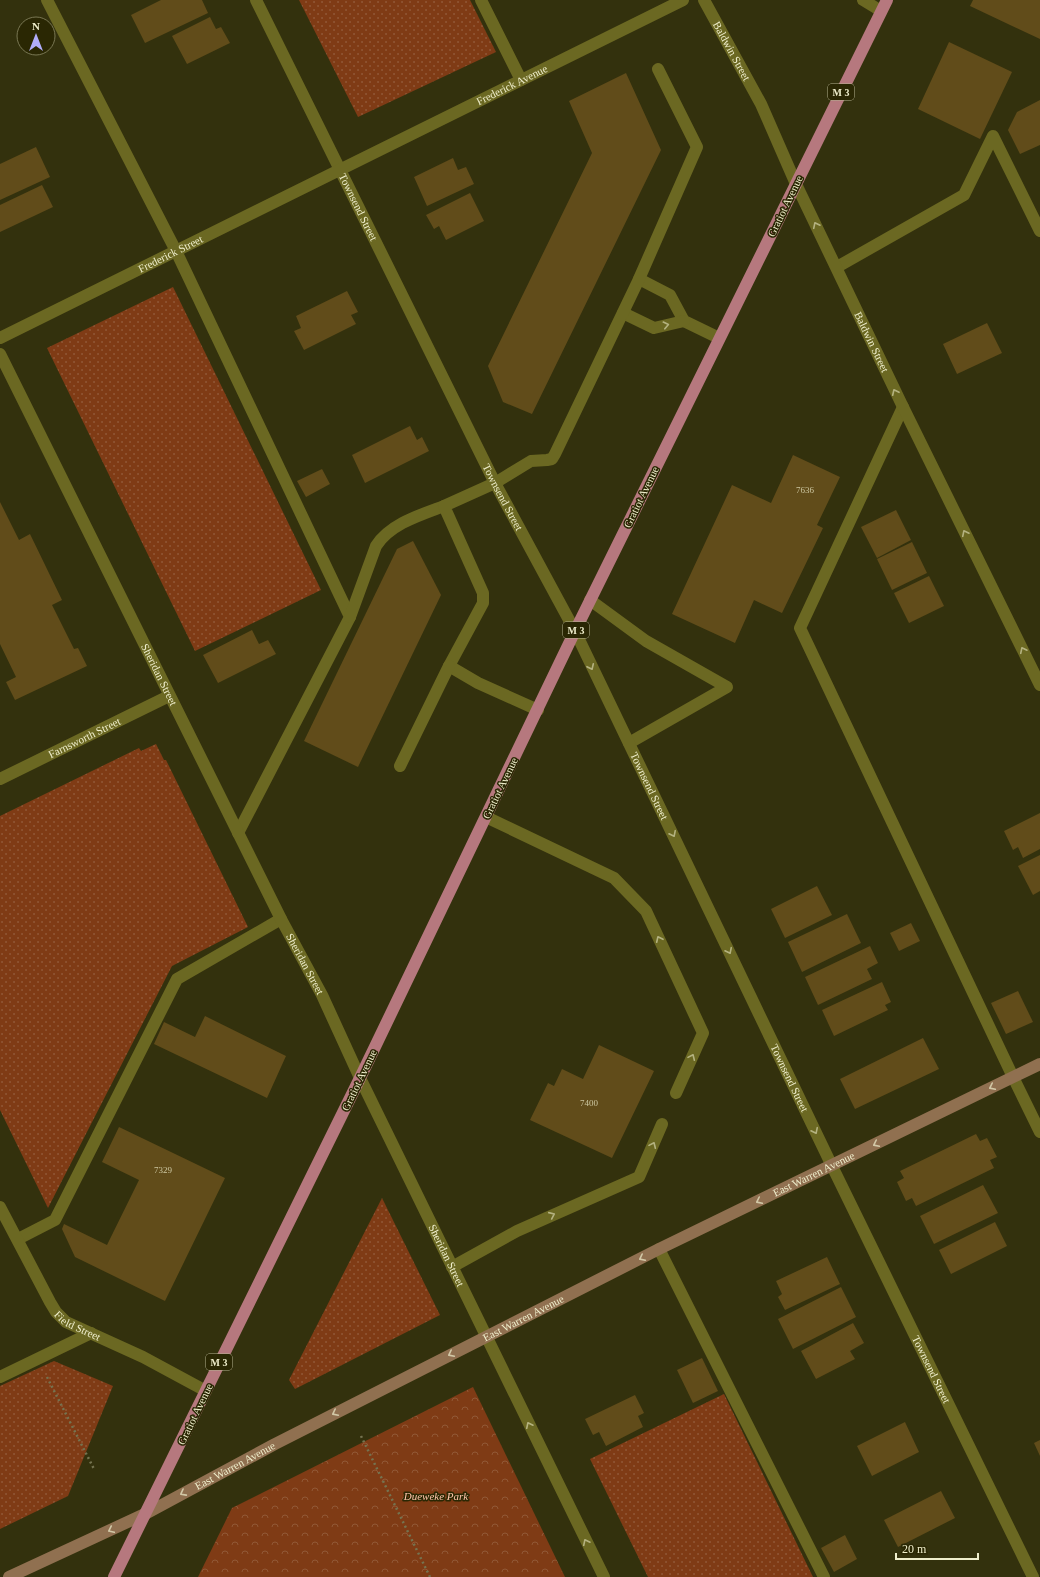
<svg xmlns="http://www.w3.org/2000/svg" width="1040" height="1577" viewBox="0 0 1040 1577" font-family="Georgia,serif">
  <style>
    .grass { fill: url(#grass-dots) }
    .park { fill: url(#park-crowns) }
    .building { fill: #614c1a }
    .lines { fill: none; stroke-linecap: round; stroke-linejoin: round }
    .path { stroke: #757350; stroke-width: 2.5; stroke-dasharray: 2 3; stroke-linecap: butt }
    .lane { stroke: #6b6822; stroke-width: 12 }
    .street { stroke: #6b6822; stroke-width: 12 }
    .secondary { stroke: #907050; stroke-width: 12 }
    .primary { stroke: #b6787e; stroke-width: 12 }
    .oneway { stroke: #b4b280 }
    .oneway2 { stroke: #d2c8a7 }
    .labels { text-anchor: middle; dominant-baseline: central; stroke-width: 3; stroke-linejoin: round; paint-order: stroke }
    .number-label { font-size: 9px; fill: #ccc6a0 }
    .shield { fill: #2a2703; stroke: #b4b290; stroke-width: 1 }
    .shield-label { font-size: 10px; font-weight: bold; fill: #efeecc }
    .street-label { font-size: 11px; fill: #efeecc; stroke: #2a2703 }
    .park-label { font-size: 11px; font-style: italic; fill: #ffc6ac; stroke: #2a2703 }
  </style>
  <defs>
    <pattern id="grass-dots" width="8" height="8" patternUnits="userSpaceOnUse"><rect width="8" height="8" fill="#7f3b15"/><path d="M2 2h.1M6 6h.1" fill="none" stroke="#915836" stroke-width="1.8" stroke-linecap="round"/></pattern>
    <pattern id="park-crowns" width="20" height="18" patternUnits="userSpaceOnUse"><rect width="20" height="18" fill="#7f3b15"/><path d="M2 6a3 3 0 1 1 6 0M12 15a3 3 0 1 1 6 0" fill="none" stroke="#915836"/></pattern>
  </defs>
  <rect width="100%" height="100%" fill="#33310d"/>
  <!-- grass -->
  <g class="grass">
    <path d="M 299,0 L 470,0 L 496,52 L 358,117 Z"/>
    <path d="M 173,287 L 321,590 L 195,651 L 47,348 Z"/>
    <path d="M 156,744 L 164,760 L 166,760 L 248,927 L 172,966 L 48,1208 L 0,1110 L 0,816 L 139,748 L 141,751 Z"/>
    <path d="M 382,1198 L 440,1315 L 295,1389 L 289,1380 Z"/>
    <path d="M 54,1361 L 113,1386 L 68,1496 L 0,1529 L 0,1386 Z"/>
    <path d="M 724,1394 L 813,1577 L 648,1577 L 590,1459 Z"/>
  </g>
  <!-- park -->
  <path class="park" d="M 473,1387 L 565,1577 L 198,1577 L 232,1508 Z"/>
  <!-- building -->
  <g class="building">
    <path d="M 161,0 L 202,0 L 208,13 L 145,43 L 131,15 Z"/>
    <path d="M 973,0 L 1040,0 L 1040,39 L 970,6 Z"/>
    <path d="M 210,17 L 216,29 L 221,27 L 230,43 L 187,64 L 172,36 Z"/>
    <path d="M 949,42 L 1012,72 L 980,139 L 918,109 Z"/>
    <path d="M 626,73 L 661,150 L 532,414 L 503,402 L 488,366 L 592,153 L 569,101 Z"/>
    <path d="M 1040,100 L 1040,145 L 1020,154 L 1008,130 L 1017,112 Z"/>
    <path d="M 36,147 L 50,177 L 0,200 L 0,164 Z"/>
    <path d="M 453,158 L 458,170 L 466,167 L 474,184 L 427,206 L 414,177 Z"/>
    <path d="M 42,185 L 53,207 L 0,232 L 0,205 Z"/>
    <path d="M 470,193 L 484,221 L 446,240 L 439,226 L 434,229 L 426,215 Z"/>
    <path d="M 347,291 L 358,312 L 351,315 L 356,324 L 304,350 L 294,331 L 301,328 L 296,316 Z"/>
    <path d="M 987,323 L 1002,353 L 957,374 L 943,344 Z"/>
    <path d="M 410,426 L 417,440 L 422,437 L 429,451 L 365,483 L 352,455 Z"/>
    <path d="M 793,455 L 840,477 L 817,525 L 823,528 L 782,613 L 754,600 L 735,643 L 672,614 L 732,485 L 771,503 Z"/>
    <path d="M 322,469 L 330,484 L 306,497 L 297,481 Z"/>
    <path d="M 0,502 L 19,540 L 30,534 L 62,600 L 52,605 L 74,649 L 78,648 L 87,666 L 15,700 L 6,682 L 16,677 L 0,644 Z"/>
    <path d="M 896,510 L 911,540 L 877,558 L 861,527 Z"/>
    <path d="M 413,541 L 441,595 L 358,767 L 304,741 L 397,549 Z"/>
    <path d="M 912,542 L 927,573 L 892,590 L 877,559 Z"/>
    <path d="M 929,576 L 944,606 L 909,623 L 894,593 Z"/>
    <path d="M 252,630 L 259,644 L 268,640 L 276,654 L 218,683 L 203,655 Z"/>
    <path d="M 1040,813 L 1040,849 L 1023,858 L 1018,847 L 1013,850 L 1004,831 Z"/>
    <path d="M 1040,855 L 1040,891 L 1033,895 L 1018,866 Z"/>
    <path d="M 817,886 L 832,915 L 785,938 L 771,909 Z"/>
    <path d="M 847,914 L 861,943 L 802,972 L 788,942 Z"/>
    <path d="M 911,923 L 920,941 L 899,951 L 890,933 Z"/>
    <path d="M 870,946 L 878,963 L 867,969 L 872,979 L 818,1005 L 805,977 Z"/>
    <path d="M 882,982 L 891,1002 L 885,1005 L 888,1010 L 834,1036 L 822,1010 Z"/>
    <path d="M 1018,991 L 1033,1022 L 1006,1034 L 991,1003 Z"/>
    <path d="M 205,1016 L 286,1056 L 267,1098 L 154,1044 L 164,1022 L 195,1037 Z"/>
    <path d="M 923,1038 L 939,1069 L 855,1109 L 840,1079 Z"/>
    <path d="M 599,1045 L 654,1071 L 612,1158 L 530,1120 L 548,1083 L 554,1086 L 562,1069 L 583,1079 Z"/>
    <path d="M 119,1127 L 225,1178 L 165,1301 L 75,1257 L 62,1229 L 64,1224 L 107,1245 L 139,1180 L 102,1162 Z"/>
    <path d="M 976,1134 L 980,1141 L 987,1138 L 997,1157 L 990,1160 L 994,1168 L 916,1206 L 912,1198 L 906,1201 L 897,1182 L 904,1178 L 900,1171 Z"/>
    <path d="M 983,1185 L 998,1213 L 934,1244 L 920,1216 Z"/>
    <path d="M 995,1222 L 1007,1246 L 951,1274 L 939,1250 Z"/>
    <path d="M 827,1257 L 840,1284 L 785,1310 L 778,1297 L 782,1294 L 776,1281 Z"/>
    <path d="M 841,1287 L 856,1317 L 793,1349 L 778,1319 Z"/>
    <path d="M 853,1323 L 864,1343 L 850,1351 L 855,1359 L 816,1379 L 801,1351 Z"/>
    <path d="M 702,1358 L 718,1391 L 693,1403 L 677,1370 Z"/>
    <path d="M 635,1395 L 644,1413 L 638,1416 L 643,1427 L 606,1446 L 599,1432 L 593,1435 L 585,1419 Z"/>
    <path d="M 905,1422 L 919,1452 L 872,1476 L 857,1446 Z"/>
    <path d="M 1040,1440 L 1040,1456 L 1034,1443 Z"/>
    <path d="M 941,1491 L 955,1518 L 898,1547 L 884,1520 Z"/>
    <path d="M 845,1535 L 857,1559 L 834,1572 L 821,1548 Z"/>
  </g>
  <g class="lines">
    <!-- path -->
    <g class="path">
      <path d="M 47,1377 L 94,1469"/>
      <path d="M 361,1436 L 430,1577"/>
    </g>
    <!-- lane -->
    <g class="lane">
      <path d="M 47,0 L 176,251 L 350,617 L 238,833"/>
      <path d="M 481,0 L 521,80"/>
      <path d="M 863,0 L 881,11"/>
      <path d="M 837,267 L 964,195 L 993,136 L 1040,231"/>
      <path d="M 639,279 L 670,295 L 684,321 L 719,338"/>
      <path d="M 623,313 L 654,328 L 684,321"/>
      <path d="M 903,407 L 800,628 L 1013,1077 L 1040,1132"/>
      <path d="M 590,600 L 646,641 L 727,687 L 629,743"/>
      <path d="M 350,617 L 376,546 C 390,524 420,515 444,506"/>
      <path d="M 538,710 L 478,683 L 449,666 L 483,603 L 483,593 L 444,506 L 495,483 L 531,461 L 547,460 L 552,459 L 555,454 L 639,279 L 697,147 L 658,69"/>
      <path d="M 400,766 L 449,666"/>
      <path d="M 486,817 L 614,878 L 646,911 L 703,1033 L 676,1093"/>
      <path d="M 18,1239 L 55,1220 L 177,979 L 281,919"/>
      <path d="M 659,1249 L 824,1577"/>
      <path d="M 452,1267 L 517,1231 L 639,1177 L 662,1124"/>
      <path d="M 0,1377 L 91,1333"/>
    </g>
    <!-- street -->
    <g class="street">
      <path id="s1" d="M 256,0 L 495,483 L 575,631 L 832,1166 L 1033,1577"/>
      <path id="s2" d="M 704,0 L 761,104 L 796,184 L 903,407 L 1040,685"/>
      <path id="s3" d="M 0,338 L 683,0"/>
      <path id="s4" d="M 0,354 L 281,919 L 322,995 L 360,1078 L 604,1577"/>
      <path id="s5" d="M 0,779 L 169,696"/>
      <path id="s6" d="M 0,1207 L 50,1302 L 56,1312 L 66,1322 L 143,1357 L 206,1391"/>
    </g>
    <!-- secondary -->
    <path class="secondary" id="s7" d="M 9,1577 L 147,1513 L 275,1444 L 659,1249 L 1040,1064"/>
    <!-- primary -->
    <path class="primary" d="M 114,1577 L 360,1078 L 575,631 L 887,0"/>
  </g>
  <!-- one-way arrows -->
  <defs><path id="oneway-chevron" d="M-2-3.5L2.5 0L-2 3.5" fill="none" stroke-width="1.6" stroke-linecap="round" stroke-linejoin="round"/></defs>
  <g class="oneway">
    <use href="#oneway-chevron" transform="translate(816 225) rotate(-116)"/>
    <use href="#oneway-chevron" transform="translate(666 325) rotate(-13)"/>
    <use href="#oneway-chevron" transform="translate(895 392) rotate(-115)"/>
    <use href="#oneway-chevron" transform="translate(965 533) rotate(-116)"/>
    <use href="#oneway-chevron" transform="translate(1023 650) rotate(-116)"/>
    <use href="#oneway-chevron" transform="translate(591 667) rotate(65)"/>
    <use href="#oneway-chevron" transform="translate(673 834) rotate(64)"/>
    <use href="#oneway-chevron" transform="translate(659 939) rotate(-115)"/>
    <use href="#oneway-chevron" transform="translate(729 951) rotate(64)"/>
    <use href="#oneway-chevron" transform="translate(692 1057) rotate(-66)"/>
    <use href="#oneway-chevron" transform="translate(815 1131) rotate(64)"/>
    <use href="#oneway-chevron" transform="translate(653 1145) rotate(-66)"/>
    <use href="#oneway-chevron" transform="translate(552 1215) rotate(-24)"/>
    <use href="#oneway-chevron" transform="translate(529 1425) rotate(-116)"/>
    <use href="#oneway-chevron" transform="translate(586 1542) rotate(-116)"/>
  </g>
  <g class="oneway2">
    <use href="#oneway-chevron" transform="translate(992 1087) rotate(154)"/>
    <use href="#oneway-chevron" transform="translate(876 1144) rotate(154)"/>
    <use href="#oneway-chevron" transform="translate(759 1201) rotate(154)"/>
    <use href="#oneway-chevron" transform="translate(642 1258) rotate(153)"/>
    <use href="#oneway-chevron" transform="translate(451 1354) rotate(153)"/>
    <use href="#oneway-chevron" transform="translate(335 1413) rotate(153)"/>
    <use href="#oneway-chevron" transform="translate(183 1493) rotate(152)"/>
    <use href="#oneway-chevron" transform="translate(111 1530) rotate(155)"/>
  </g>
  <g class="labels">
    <!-- number labels -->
    <g class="number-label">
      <text x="805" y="490">7636</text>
      <text x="589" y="1103">7400</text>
      <text x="163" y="1170">7329</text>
    </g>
    <!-- shield labels -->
    <g class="shield">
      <rect x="828" y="84" width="26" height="16" rx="3"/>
      <rect x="563" y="622" width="26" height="16" rx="3"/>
      <rect x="206" y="1354" width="26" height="16" rx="3"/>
    </g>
    <g class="shield-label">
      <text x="841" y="92">M 3</text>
      <text x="576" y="630">M 3</text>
      <text x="219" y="1362">M 3</text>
    </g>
    <!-- street labels -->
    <g class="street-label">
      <text stroke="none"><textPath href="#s2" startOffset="58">Baldwin Street</textPath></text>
      <text stroke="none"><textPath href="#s3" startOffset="571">Frederick Avenue</textPath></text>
      <text transform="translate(785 206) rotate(-64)">Gratiot Avenue</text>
      <text stroke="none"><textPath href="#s1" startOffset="231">Townsend Street</textPath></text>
      <text stroke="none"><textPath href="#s3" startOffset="190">Frederick Street</textPath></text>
      <text stroke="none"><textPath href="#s2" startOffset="381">Baldwin Street</textPath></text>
      <text stroke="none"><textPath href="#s1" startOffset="555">Townsend Street</textPath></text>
      <text transform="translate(641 497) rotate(-64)">Gratiot Avenue</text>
      <text stroke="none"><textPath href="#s4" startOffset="358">Sheridan Street</textPath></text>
      <text stroke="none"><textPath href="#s5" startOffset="94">Farnsworth Street</textPath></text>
      <text stroke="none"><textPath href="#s1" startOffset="879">Townsend Street</textPath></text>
      <text transform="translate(500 788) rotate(-64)">Gratiot Avenue</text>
      <text stroke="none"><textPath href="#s4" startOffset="682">Sheridan Street</textPath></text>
      <text stroke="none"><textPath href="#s1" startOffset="1203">Townsend Street</textPath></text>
      <text transform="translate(359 1080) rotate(-64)">Gratiot Avenue</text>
      <text stroke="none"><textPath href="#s7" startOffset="900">East Warren Avenue</textPath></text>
      <text stroke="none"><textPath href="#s4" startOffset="1006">Sheridan Street</textPath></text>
      <text stroke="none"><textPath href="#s7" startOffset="576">East Warren Avenue</textPath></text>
      <text stroke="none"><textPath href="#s6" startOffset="145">Field Street</textPath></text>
      <text stroke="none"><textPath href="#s1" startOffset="1527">Townsend Street</textPath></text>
      <text transform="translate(195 1414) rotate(-64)">Gratiot Avenue</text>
      <text stroke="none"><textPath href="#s7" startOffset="252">East Warren Avenue</textPath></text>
    </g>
    <!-- park labels -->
    <g class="park-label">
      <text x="436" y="1496">Dueweke Park</text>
    </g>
  </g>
  <!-- north arrow -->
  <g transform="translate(36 36)"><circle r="19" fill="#2a2703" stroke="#797753"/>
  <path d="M0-3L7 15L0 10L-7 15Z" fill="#b1adfa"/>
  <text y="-6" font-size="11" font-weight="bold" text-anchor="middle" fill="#efeecc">N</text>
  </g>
  <!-- scale -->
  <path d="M896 1553v6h82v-6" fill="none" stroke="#efeecc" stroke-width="2"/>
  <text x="902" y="1553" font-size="12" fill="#efeecc" stroke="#2a2703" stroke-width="3" paint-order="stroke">20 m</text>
</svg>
